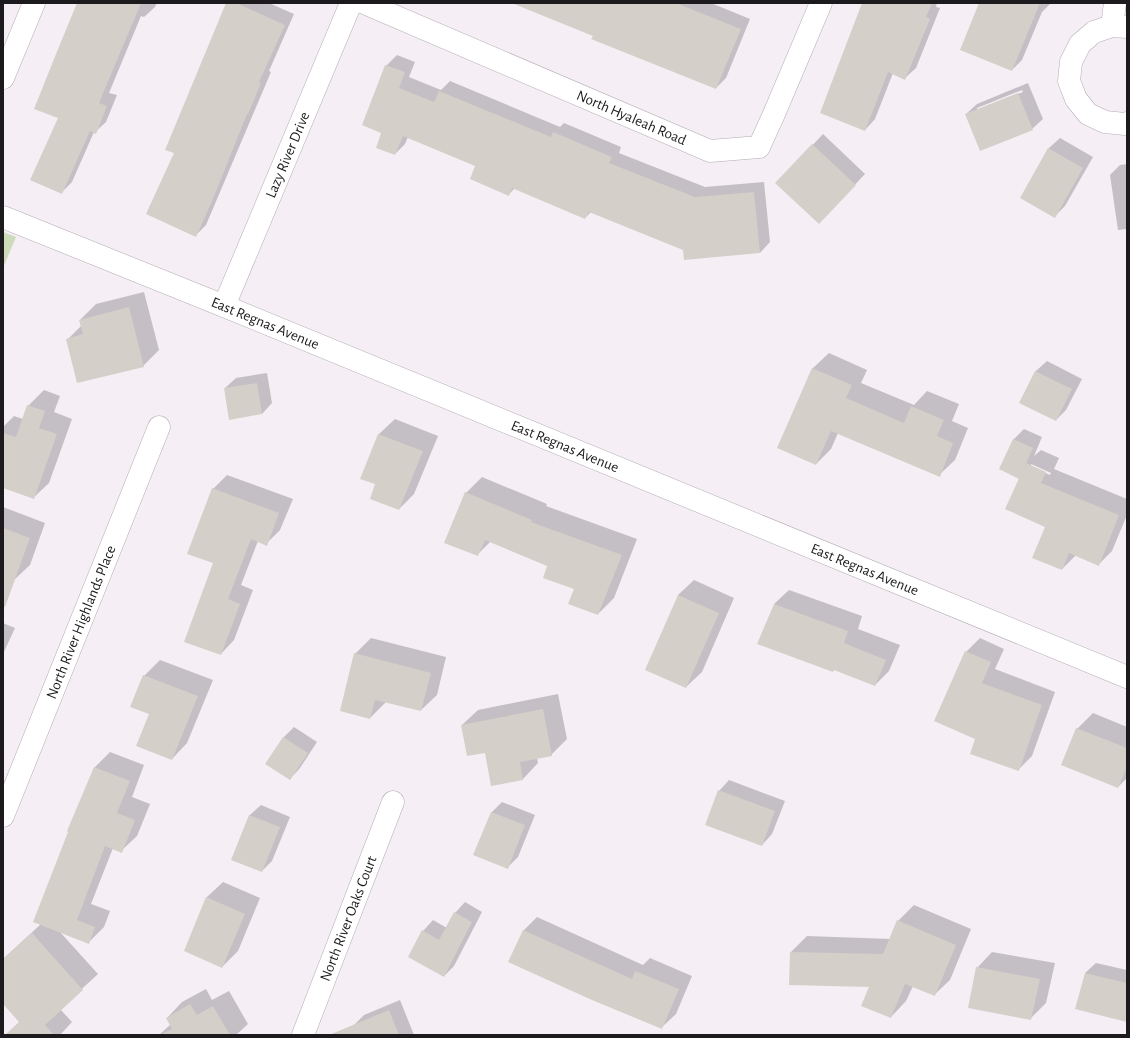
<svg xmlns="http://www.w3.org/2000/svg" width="1130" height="1038" viewBox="0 0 1130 1038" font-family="'Alegreya Sans',sans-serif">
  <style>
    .green { fill: #ccdcba }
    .shadow { fill: #0003; fill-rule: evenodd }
    .building { fill: #d4cfc8 }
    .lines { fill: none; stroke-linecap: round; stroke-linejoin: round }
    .minor-casing { stroke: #b3acb3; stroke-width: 23 }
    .minor { stroke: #fff; stroke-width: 22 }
    .labels { text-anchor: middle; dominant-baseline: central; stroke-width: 3.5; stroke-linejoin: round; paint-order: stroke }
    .street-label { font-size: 15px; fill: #1c1a1c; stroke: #fff }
  </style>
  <rect width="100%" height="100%" fill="#f5eff5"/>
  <!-- green -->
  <path class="green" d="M 3,232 L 16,237 L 3,268 Z"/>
  <!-- shadow -->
  <g class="shadow">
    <path d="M 81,3 L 157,3 L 155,7 L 144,17 L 141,16 L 109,93 L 117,95 L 106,122 L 95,132 L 94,132 L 72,182 L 62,192 L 59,118 Z"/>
    <path d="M 227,3 L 269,3 L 294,14 L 269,71 L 271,72 L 206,225 L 196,235 L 175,153 Z"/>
    <path d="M 514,3 L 711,3 L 750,19 L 726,78 L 716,88 L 594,35 Z"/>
    <path d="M 863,3 L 937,3 L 936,7 L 940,8 L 916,68 L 905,78 L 893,73 L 875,119 L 865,130 Z"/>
    <path d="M 985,3 L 1051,3 L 1042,12 L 1022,60 L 1012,70 Z"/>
    <path d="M 397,55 L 415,62 L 409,77 L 441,90 L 450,81 L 560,127 L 564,123 L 621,147 L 619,153 L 705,187 L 764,182 L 770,242 L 760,253 L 591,212 L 585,218 L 515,188 L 509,194 L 477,165 L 408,137 L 405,144 L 395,154 L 383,132 L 386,66 Z"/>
    <path d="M 1028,83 L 1043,119 L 1032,129 L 966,114 L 977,104 ZM 1022,90 L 1023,92 L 977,110 L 977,108 Z"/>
    <path d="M 823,134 L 865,174 L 829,212 L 777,183 Z"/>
    <path d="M 1060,138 L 1093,157 L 1065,206 L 1054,217 L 1021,198 L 1049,148 Z"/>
    <path d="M 1127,164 L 1127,229 L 1118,230 L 1110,175 L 1120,165 Z"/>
    <path d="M 144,292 L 159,350 L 143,366 L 68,339 L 82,325 L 80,320 L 96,304 Z"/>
    <path d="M 829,353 L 867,370 L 861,383 L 914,405 L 927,391 L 959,404 L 952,421 L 968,428 L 955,460 L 939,475 L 838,433 L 831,449 L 816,464 L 778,447 L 813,368 Z"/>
    <path d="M 1047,361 L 1082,379 L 1066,410 L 1056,420 L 1020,402 L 1036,371 Z"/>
    <path d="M 267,373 L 272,403 L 262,414 L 225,388 L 236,378 Z"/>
    <path d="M 44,390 L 60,396 L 54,412 L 72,419 L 49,483 L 33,498 L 3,487 L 3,427 L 14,416 L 23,419 L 28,406 Z"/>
    <path d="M 395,419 L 438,436 L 414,494 L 399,509 L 377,484 L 362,478 L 379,434 Z"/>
    <path d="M 1024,429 L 1042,437 L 1034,456 L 1041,450 L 1059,458 L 1054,469 L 1127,499 L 1127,515 L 1112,551 L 1098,565 L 1076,555 L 1062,569 L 1046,527 L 1020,478 L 1000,469 L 1014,439 ZM 1031,464 L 1051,473 L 1050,475 L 1031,467 Z"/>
    <path d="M 227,475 L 293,499 L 280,530 L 266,544 L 258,541 L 241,585 L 253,590 L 234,640 L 221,654 L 214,563 L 213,489 Z"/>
    <path d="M 482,477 L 547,504 L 546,506 L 637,539 L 614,598 L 598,614 L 575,588 L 549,565 L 491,541 L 477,555 L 466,493 Z"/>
    <path d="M 3,507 L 45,523 L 30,565 L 14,580 L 3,576 Z"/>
    <path d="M 694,580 L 734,598 L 702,672 L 686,687 L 678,595 Z"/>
    <path d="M 789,590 L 862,616 L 858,629 L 900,645 L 889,671 L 875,685 L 774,604 Z"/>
    <path d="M 3,623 L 15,628 L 3,654 Z"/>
    <path d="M 371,638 L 446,657 L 437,695 L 421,710 L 386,702 L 370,718 L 355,654 Z"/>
    <path d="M 980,638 L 1004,649 L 995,669 L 1055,692 L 1032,756 L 1018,770 L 976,738 L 936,720 L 966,652 Z"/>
    <path d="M 160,660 L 213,680 L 187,743 L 172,759 L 150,714 L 144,676 Z"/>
    <path d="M 558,694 L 567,739 L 551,755 L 537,758 L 538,763 L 523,779 L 462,725 L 478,710 Z"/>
    <path d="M 1093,713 L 1127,727 L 1127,778 L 1118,787 L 1077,729 Z"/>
    <path d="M 294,727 L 317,742 L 300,768 L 290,779 L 267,764 L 284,737 Z"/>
    <path d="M 110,752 L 144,765 L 132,797 L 150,804 L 137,836 L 121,851 L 113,848 L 91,904 L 110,911 L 104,927 L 88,943 L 60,932 L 98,974 L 60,1009 L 72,1022 L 60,1035 L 9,1035 L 20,1021 L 3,1002 L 3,959 L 41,924 L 95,767 Z"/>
    <path d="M 729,780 L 785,801 L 772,834 L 762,845 L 719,791 Z"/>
    <path d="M 502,802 L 535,815 L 518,857 L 508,867 L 475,854 L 492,812 Z"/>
    <path d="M 261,805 L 290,817 L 272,861 L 262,871 L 232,859 L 250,815 Z"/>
    <path d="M 223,882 L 260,898 L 238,951 L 222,967 L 185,950 L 207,897 Z"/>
    <path d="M 465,902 L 482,912 L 454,966 L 444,976 L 423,931 L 433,920 L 447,928 L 455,913 Z"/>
    <path d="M 914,905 L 971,929 L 950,980 L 934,995 L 913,986 L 906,1001 L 891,1017 L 871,986 L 791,952 L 807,936 L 891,939 L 898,921 Z"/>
    <path d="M 537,917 L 643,965 L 650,958 L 692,976 L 676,1014 L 662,1027 L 510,962 L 524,930 Z"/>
    <path d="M 992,952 L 1055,963 L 1046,1003 L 1031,1018 L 977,968 Z"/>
    <path d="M 1096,963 L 1127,970 L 1127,1021 L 1085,973 Z"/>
    <path d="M 206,989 L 212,1000 L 229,991 L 248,1024 L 236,1035 L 159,1035 L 171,1024 L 167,1018 L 182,1002 Z"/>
    <path d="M 400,1000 L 414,1035 L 358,1035 L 354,1025 L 364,1015 Z"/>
  </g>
  <!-- building -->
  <g class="building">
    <path d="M 77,3 L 141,3 L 99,103 L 107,106 L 96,134 L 90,131 L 62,194 L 30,180 L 58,118 L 34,109 L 56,54 Z"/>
    <path d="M 226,3 L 236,3 L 285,25 L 259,82 L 261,83 L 248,114 L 247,114 L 213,199 L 196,237 L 146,214 L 174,153 L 165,150 Z"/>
    <path d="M 514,3 L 676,3 L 741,29 L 716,89 L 591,39 L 593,36 L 514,4 Z"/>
    <path d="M 862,3 L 932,3 L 926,17 L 930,19 L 905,80 L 888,72 L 865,131 L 820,113 Z"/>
    <path d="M 979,3 L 1040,3 L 1012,71 L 960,50 Z"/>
    <path d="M 385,65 L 405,72 L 399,88 L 434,102 L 439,91 L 551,137 L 553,132 L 612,157 L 609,163 L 695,197 L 754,192 L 760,253 L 684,260 L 683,250 L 589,212 L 585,219 L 512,188 L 509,196 L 470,179 L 475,166 L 403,136 L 395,155 L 376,148 L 381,133 L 362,125 Z"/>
    <path d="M 1018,93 L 1033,130 L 980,151 L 965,114 Z"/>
    <path d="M 812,144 L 856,185 L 819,224 L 775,183 Z"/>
    <path d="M 1048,148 L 1083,168 L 1055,218 L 1020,198 Z"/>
    <path d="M 129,307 L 144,367 L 77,383 L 66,339 L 83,334 L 79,320 Z"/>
    <path d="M 812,368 L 852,385 L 846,398 L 904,423 L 911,406 L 944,420 L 937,436 L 953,443 L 940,477 L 831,431 L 816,465 L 777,448 Z"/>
    <path d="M 1035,371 L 1072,389 L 1056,421 L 1019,403 Z"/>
    <path d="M 257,383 L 262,414 L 229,420 L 224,388 Z"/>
    <path d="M 27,405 L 45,411 L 39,428 L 57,434 L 34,499 L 3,488 L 3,433 L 16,437 Z"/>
    <path d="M 378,434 L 423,451 L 399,510 L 370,499 L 375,484 L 360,479 Z"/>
    <path d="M 1013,439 L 1033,448 L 1019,479 L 999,469 Z"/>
    <path d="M 1026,463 L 1046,472 L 1041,483 L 1119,515 L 1099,566 L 1069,553 L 1062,570 L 1032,558 L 1045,527 L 1005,509 Z"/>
    <path d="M 212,488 L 279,513 L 267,546 L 251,539 L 228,599 L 240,604 L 221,655 L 184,642 L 213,563 L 187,554 Z"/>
    <path d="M 465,492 L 532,520 L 531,522 L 622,555 L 598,615 L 568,604 L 574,589 L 543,578 L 547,566 L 485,540 L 478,556 L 444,543 Z"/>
    <path d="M 3,528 L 30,538 L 5,607 L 3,607 Z"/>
    <path d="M 678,595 L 719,613 L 686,688 L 645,670 Z"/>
    <path d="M 774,604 L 848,631 L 844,643 L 886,660 L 875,686 L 834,670 L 833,672 L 757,644 Z"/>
    <path d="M 965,651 L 991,662 L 982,683 L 1042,705 L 1019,771 L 970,754 L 975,739 L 934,721 Z"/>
    <path d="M 354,653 L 431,673 L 421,711 L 375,700 L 370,719 L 340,711 Z"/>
    <path d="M 143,675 L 198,696 L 172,760 L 136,746 L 149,714 L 130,707 Z"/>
    <path d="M 543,709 L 552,756 L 520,762 L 523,780 L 491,786 L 485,753 L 467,756 L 461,725 Z"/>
    <path d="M 1076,728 L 1127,748 L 1127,767 L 1118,788 L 1061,765 Z"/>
    <path d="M 283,737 L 308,753 L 290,780 L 265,764 Z"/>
    <path d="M 94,767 L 130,781 L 117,813 L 135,820 L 122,853 L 105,846 L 77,920 L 95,927 L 89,944 L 33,922 L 68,832 L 67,831 Z"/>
    <path d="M 718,790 L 775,811 L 762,846 L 705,825 Z"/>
    <path d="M 491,812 L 525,825 L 508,869 L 473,855 Z"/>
    <path d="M 249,815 L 280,827 L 262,872 L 231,860 Z"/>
    <path d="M 206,897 L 245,914 L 222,968 L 184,951 Z"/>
    <path d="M 454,912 L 472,922 L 444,977 L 408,957 L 422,930 L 439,940 Z"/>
    <path d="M 897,920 L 956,945 L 935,996 L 905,984 L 891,1018 L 861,1006 L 869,987 L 789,985 L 790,952 L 883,954 Z"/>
    <path d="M 523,930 L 632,979 L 635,971 L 679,989 L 662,1029 L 592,1000 L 508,962 Z"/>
    <path d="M 32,933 L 83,990 L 45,1025 L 54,1035 L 5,1035 L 19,1022 L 3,1004 L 3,959 Z"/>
    <path d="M 976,967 L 1040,979 L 1031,1020 L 968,1008 Z"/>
    <path d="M 1085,973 L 1127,983 L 1127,1022 L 1075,1009 Z"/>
    <path d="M 190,1004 L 197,1015 L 213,1006 L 230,1035 L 160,1035 L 172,1029 L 166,1018 Z"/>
    <path d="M 389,1010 L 399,1035 L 329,1035 Z"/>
  </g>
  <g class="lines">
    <!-- minor casing -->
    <g class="minor-casing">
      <g id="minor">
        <path id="s1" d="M 364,3 L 710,151 L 759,147 L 774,114 L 821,3"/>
        <path d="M 1112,26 L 1115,3"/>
        <path d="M 1127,27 L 1112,26 L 1094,32 L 1080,44 L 1071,62 L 1069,81 L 1076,99 L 1088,114 L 1105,122 L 1125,124 L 1127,123"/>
        <path d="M 3,78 L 34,3"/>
        <path id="s2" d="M 3,217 L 224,306 L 1127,677"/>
        <path id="s3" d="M 224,306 L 351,3"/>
        <path id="s4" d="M 3,816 L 159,427"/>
        <path id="s5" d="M 303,1035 L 393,802"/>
      </g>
    </g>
    <!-- minor -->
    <use href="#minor" class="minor"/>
  </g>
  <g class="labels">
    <!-- street labels -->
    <g class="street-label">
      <text stroke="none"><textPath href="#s1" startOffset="291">North Hyaleah Road</textPath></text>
      <text stroke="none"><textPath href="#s3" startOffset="164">Lazy River Drive</textPath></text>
      <text stroke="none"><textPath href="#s2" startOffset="283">East Regnas Avenue</textPath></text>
      <text stroke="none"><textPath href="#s2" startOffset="607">East Regnas Avenue</textPath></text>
      <text stroke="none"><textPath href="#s2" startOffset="931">East Regnas Avenue</textPath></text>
      <text stroke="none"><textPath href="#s4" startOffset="209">North River Highlands Place</textPath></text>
      <text stroke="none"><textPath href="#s5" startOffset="125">North River Oaks Court</textPath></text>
    </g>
  </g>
  <!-- border -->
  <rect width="1130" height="1038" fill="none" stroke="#1c1a1c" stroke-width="8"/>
</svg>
